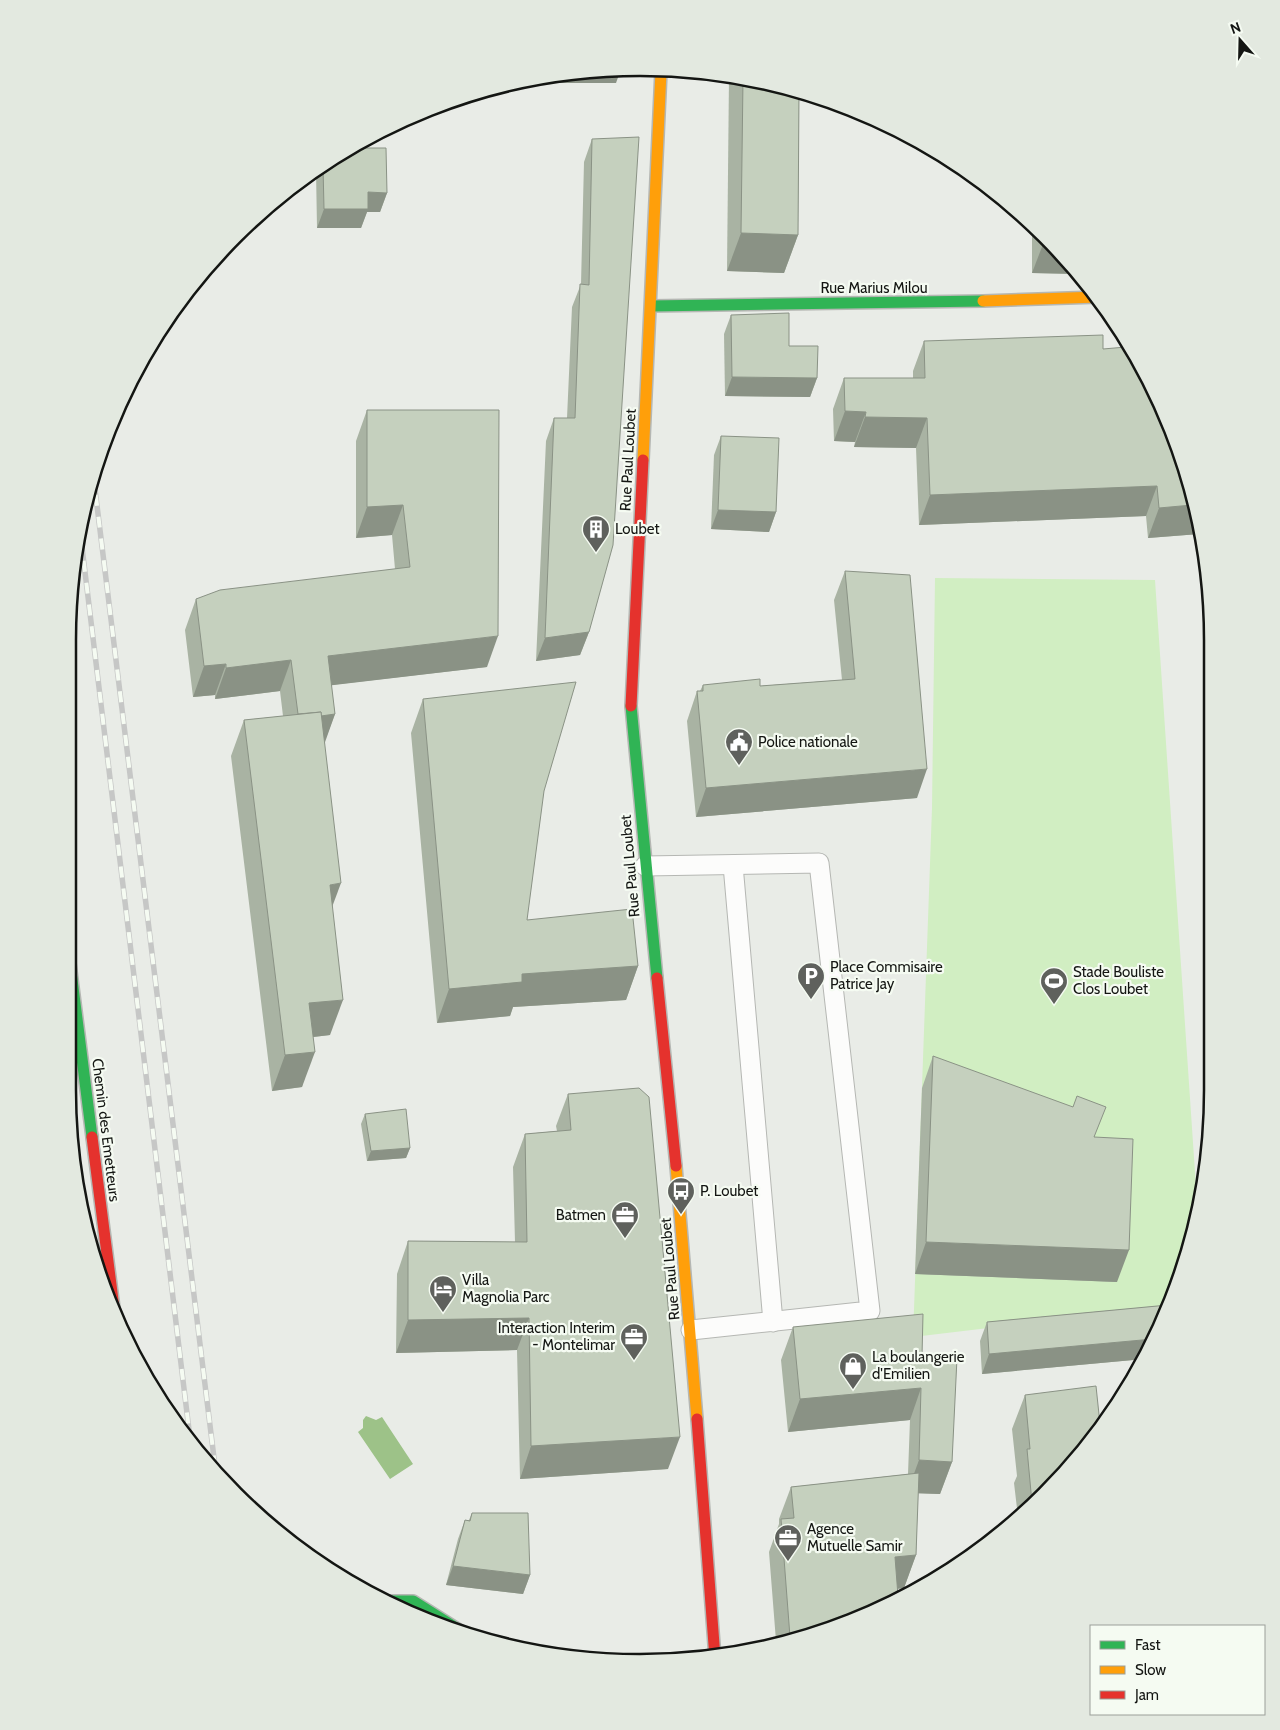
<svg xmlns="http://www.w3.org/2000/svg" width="1280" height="1730" viewBox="0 0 1280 1730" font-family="Cabin,sans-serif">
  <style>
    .green { fill: #d1eec2 }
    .water { fill: #9dc288 }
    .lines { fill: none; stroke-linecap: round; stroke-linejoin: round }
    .lane-casing { stroke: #b5b7b3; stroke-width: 21 }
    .fast-casing { stroke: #b5b7b3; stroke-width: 14 }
    .slow-casing { stroke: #b5b7b3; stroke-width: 14 }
    .jam-casing { stroke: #b5b7b3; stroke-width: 14 }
    .lane { stroke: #fcfcfb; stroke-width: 19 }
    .fast { stroke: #30b455; stroke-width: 11 }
    .slow { stroke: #ff9f0a; stroke-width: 11 }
    .jam { stroke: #e5322d; stroke-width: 11 }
    .rail-casing { stroke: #c6c7c6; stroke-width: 5.5 }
    .rail { stroke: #f5fbf2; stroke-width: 4; stroke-dasharray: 11; stroke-linecap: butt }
    .wall { fill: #a9b3a3 }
    .shaded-wall { fill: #8a9285 }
    .building { fill: #c5d0be; stroke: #8a9285 }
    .labels { text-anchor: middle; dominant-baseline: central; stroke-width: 4.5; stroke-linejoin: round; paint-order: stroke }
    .street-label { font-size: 15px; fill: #141613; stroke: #f5fbf2 }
    .poi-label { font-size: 15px; fill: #141613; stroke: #f5fbf2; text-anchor: start }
    .rim { fill: none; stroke: #141613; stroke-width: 2.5 }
  </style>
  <rect width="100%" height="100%" fill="#e9ece7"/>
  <!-- green -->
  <path class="green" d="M 935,578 L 1155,580 L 1197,1202 L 1182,1274 L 1167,1307 L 913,1337 L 932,808 Z"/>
  <!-- water -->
  <path class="water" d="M 366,1416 L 376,1420 L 382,1417 L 413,1464 L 390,1479 L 358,1432 L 363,1428 L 363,1420 Z"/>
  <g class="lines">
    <!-- lane casing -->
    <g class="lane-casing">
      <g id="lane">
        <path d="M 733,865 L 773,1322"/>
        <path d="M 645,866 L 819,863 L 870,1311 L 691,1330"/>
      </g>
    </g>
    <!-- fast casing -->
    <g class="fast-casing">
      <g id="fast">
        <path d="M 651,306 L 983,301"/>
        <path d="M 631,706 L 657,978"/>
        <path d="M 68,948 L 92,1137"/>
        <path d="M 383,1601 L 413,1601 L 467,1635"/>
      </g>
    </g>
    <!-- slow casing -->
    <g class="slow-casing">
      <g id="slow">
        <path d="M 983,301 L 1098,297"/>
        <path d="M 643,460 L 661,71"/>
        <path d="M 676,1166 L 697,1419"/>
      </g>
    </g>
    <!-- jam casing -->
    <g class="jam-casing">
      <g id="jam">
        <path d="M 631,706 L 643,460"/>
        <path d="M 657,978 L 676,1166"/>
        <path d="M 92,1137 L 115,1316"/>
        <path d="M 697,1419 L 715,1658"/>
      </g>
    </g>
    <!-- lane -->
    <use href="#lane" class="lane"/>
    <!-- fast -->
    <use href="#fast" class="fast"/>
    <!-- slow -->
    <use href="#slow" class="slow"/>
    <!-- jam -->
    <use href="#jam" class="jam"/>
    <!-- rail casing -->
    <g class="rail-casing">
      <g id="rail">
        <path d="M 93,473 L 215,1466"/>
        <path d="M 81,539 L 190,1438"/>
      </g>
    </g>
    <!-- rail -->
    <use href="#rail" class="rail"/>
  </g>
  <!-- wall -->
  <g class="wall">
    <path d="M 729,76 L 799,92 L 798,235 L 784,273 L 727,271 Z"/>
    <path d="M 592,139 L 589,632 L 580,655 L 536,661 L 546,441 L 554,418 L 567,418 L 572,307 L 581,284 L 584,162 Z"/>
    <path d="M 352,148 L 387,193 L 380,212 L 367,212 L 361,228 L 317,228 L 316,170 Z"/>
    <path d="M 1032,226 L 1078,274 L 1032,273 Z"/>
    <path d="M 731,315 L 789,346 L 817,378 L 810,397 L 725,396 L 724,334 Z"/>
    <path d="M 924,341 L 1103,349 L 1169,421 L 1199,534 L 1148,538 L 1146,516 L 919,525 L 916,448 L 854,447 L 855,442 L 834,441 L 833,409 L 844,378 L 913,378 L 913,371 Z"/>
    <path d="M 367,410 L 487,667 L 331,685 L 335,714 L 324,743 L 332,907 L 330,1035 L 313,1037 L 302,1087 L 272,1091 L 231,756 L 244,720 L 283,716 L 280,691 L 215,699 L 215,695 L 193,697 L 185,630 L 196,599 L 395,569 L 392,535 L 356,538 L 356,441 Z"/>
    <path d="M 721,436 L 776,512 L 769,532 L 711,529 L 714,455 Z"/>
    <path d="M 845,571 L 917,798 L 696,817 L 687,721 L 697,691 L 700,691 L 703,685 L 760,686 L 842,680 L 834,600 Z"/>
    <path d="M 423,699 L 527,920 L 638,966 L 626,1000 L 513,1007 L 510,1016 L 437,1023 L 411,733 Z"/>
    <path d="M 933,1056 L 1095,1137 L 1117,1282 L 915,1274 L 922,1088 Z"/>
    <path d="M 568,1094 L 668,1469 L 520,1479 L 517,1350 L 396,1353 L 397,1274 L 408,1241 L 515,1242 L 513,1167 L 525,1134 L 557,1131 L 556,1126 Z"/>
    <path d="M 365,1114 L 410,1148 L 406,1158 L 367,1161 L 361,1124 Z"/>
    <path d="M 1168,1305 L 1144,1359 L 982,1374 L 980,1341 L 987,1322 Z"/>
    <path d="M 793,1327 L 922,1356 L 952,1462 L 940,1494 L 918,1493 L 916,1555 L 904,1588 L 898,1589 L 859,1619 L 776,1641 L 769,1552 L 779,1524 L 779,1519 L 791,1487 L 908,1474 L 910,1420 L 788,1432 L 781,1360 Z"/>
    <path d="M 1025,1395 L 1100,1424 L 1071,1467 L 1018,1517 L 1014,1483 L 1017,1476 L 1012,1429 Z"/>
    <path d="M 472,1513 L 530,1575 L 523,1594 L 446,1585 L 458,1539 L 465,1520 L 469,1520 Z"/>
  </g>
  <!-- shaded-wall -->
  <g class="shaded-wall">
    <path d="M 602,69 L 621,69 L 616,83 L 524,83 L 525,82 Z"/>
    <path d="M 368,192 L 387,193 L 380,212 L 367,212 L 361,228 L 317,228 L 324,209 Z"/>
    <path d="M 741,233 L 798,235 L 784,273 L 727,271 Z"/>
    <path d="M 1045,239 L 1078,274 L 1032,273 Z"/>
    <path d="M 732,377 L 817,378 L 810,397 L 725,396 Z"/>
    <path d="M 845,411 L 866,412 L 855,442 L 834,441 Z"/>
    <path d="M 865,417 L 927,418 L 916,448 L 854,447 Z"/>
    <path d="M 1157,486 L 1146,516 L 919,525 L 930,495 Z"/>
    <path d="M 403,505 L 392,535 L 356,538 L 367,507 Z"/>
    <path d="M 1192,505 L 1199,534 L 1148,538 L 1159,508 Z"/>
    <path d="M 718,510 L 776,512 L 769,532 L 711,529 Z"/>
    <path d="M 589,632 L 580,655 L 536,661 L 545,638 Z"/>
    <path d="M 498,636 L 487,667 L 317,687 L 328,656 Z"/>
    <path d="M 291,660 L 280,691 L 215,699 L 226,668 Z"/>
    <path d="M 226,664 L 215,695 L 193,697 L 204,666 Z"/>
    <path d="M 335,714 L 324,745 L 299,718 Z"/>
    <path d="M 927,769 L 917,798 L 696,817 L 706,788 Z"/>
    <path d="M 341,883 L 328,918 L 330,885 Z"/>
    <path d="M 638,966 L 626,1000 L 513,1007 L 510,1016 L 437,1023 L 449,989 L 522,974 Z"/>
    <path d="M 343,1000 L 330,1035 L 296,1039 L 309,1003 Z"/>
    <path d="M 315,1052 L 302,1087 L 272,1091 L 285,1055 Z"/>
    <path d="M 410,1148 L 406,1158 L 367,1161 L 371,1151 Z"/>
    <path d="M 926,1242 L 1129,1250 L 1117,1282 L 915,1274 Z"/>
    <path d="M 529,1318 L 517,1350 L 396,1353 L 408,1320 Z"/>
    <path d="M 1153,1339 L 1144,1359 L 982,1374 L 989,1354 Z"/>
    <path d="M 921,1388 L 910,1420 L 788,1432 L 800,1399 Z"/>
    <path d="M 680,1437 L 668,1469 L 520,1479 L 531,1446 Z"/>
    <path d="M 919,1460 L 952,1462 L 940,1494 L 907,1493 Z"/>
    <path d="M 916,1555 L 904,1588 L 883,1590 L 895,1557 Z"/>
    <path d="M 453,1566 L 530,1575 L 523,1594 L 446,1585 Z"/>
  </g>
  <!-- building -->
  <g class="building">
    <path d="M 743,79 L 799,92 L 798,235 L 741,233 Z"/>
    <path d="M 639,137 L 613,545 L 589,632 L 545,638 L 554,418 L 575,418 L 580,284 L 589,285 L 592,139 Z"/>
    <path d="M 352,148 L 386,148 L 387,193 L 368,192 L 368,209 L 324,209 L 323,166 Z"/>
    <path d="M 789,313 L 789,346 L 818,346 L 817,378 L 732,377 L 731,315 Z"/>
    <path d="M 1103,335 L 1103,349 L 1126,347 L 1169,421 L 1192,505 L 1159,508 L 1157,486 L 930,495 L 927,418 L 865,417 L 866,412 L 845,411 L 844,378 L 925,378 L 924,341 Z"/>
    <path d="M 367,410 L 499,410 L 498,636 L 328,656 L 335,714 L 321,716 L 321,712 L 298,714 L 291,660 L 226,668 L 226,664 L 204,666 L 196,599 L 220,590 L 410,567 L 403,505 L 367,507 Z"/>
    <path d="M 721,436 L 779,438 L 776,512 L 718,510 Z"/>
    <path d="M 845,571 L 910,575 L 927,769 L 706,788 L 697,691 L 703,691 L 703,685 L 760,679 L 760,686 L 855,679 Z"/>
    <path d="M 576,682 L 544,791 L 527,920 L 632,909 L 638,966 L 522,974 L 522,982 L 449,989 L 423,699 Z"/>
    <path d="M 321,712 L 341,883 L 330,885 L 343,1000 L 309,1003 L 315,1052 L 285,1055 L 244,720 Z"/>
    <path d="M 933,1056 L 1073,1107 L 1077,1096 L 1106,1107 L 1094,1137 L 1133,1139 L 1129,1250 L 926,1242 Z"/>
    <path d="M 639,1088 L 649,1097 L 680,1437 L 531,1446 L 529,1318 L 408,1320 L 408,1241 L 527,1242 L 525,1134 L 571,1130 L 568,1094 Z"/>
    <path d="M 406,1109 L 410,1148 L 371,1151 L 365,1114 Z"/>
    <path d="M 1168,1305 L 1153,1339 L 989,1354 L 987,1322 Z"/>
    <path d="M 923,1314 L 922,1356 L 957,1358 L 952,1462 L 919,1460 L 921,1388 L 800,1399 L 793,1327 Z"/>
    <path d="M 1096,1386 L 1100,1424 L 1102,1423 L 1071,1467 L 1032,1503 L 1027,1449 L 1030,1449 L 1025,1395 Z"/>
    <path d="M 919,1473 L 916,1555 L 895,1557 L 898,1596 L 859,1619 L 790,1637 L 781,1519 L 794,1518 L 791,1487 Z"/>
    <path d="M 472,1513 L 528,1513 L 530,1575 L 453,1566 L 465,1520 L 470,1521 Z"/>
  </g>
  <!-- icons -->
  <defs>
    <g id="building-pin" transform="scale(1.4375)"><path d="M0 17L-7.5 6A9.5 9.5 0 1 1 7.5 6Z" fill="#5f615d" stroke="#f5fbf2"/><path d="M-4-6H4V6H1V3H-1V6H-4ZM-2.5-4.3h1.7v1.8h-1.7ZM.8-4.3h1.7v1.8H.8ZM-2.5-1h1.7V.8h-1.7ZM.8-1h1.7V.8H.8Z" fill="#fff"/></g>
    <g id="civic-pin" transform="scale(1.4375)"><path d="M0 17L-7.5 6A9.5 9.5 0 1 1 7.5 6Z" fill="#5f615d" stroke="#f5fbf2"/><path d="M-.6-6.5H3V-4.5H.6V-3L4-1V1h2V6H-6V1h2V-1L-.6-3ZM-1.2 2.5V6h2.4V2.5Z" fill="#fff"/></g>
    <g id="parking-pin" transform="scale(1.4375)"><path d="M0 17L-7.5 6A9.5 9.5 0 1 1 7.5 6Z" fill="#5f615d" stroke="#f5fbf2"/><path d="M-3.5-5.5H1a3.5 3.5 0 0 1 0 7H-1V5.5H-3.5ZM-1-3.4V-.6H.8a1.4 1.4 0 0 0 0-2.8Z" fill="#fff"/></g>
    <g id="stadium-pin" transform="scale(1.4375)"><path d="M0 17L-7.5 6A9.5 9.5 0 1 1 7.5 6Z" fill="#5f615d" stroke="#f5fbf2"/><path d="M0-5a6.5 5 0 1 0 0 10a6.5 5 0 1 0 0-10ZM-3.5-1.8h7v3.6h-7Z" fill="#fff"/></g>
    <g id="bus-pin" transform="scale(1.4375)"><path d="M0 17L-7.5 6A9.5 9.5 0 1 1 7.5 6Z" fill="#5f615d" stroke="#f5fbf2"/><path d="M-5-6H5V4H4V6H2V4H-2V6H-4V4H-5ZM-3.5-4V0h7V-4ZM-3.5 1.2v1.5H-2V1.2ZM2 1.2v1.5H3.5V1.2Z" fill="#fff"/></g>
    <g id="office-pin" transform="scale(1.4375)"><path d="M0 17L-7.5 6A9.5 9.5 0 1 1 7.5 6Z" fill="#5f615d" stroke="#f5fbf2"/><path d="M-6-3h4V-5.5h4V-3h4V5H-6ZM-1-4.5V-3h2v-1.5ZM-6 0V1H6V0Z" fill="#fff"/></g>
    <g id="hotel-pin" transform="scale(1.4375)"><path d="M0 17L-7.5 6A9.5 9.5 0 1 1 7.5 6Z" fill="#5f615d" stroke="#f5fbf2"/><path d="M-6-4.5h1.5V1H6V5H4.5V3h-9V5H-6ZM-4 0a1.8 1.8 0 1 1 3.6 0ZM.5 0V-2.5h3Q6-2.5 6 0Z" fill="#fff"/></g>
    <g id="shop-pin" transform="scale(1.4375)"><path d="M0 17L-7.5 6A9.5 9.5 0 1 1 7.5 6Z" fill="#5f615d" stroke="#f5fbf2"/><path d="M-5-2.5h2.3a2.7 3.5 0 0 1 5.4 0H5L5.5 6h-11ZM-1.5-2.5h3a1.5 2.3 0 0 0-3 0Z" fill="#fff"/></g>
  </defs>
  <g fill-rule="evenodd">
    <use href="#building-pin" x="596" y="529"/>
    <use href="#civic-pin" x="739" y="742"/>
    <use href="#parking-pin" x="811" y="976"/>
    <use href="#stadium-pin" x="1054" y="981"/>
    <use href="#bus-pin" x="681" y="1191"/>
    <use href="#office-pin" x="625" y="1215"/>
    <use href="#hotel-pin" x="443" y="1289"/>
    <use href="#office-pin" x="634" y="1337"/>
    <use href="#shop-pin" x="853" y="1366"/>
    <use href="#office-pin" x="788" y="1538"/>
  </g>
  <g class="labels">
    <!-- street labels -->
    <g class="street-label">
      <text x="874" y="288">Rue Marius Milou</text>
      <text transform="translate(628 460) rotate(-87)">Rue Paul Loubet</text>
      <text transform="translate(630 866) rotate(-95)">Rue Paul Loubet</text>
      <text transform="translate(106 1130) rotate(83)">Chemin des Emetteurs</text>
      <text transform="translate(670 1269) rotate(-95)">Rue Paul Loubet</text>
    </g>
    <!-- poi labels -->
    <g class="poi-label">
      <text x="615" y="529">Loubet</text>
      <text x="758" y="742">Police nationale</text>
      <text x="830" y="967">Place Commisaire<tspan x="830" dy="17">Patrice Jay</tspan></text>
      <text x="1073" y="972">Stade Bouliste<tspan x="1073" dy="17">Clos Loubet</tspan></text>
      <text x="700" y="1191">P. Loubet</text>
      <text x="606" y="1215" text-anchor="end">Batmen</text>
      <text x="462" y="1280">Villa<tspan x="462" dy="17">Magnolia Parc</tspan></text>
      <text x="615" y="1328" text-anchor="end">Interaction Interim<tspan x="615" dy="17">- Montelimar</tspan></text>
      <text x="872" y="1357">La boulangerie<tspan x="872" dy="17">d'Emilien</tspan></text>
      <text x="807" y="1529">Agence<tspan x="807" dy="17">Mutuelle Samir</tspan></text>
    </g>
  </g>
  <!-- crop -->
  <path d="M0 0H1280V1730H0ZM640 76H640A564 564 0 0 1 1204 640V1090A564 564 0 0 1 640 1654H640A564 564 0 0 1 76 1090V640A564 564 0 0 1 640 76Z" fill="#e3e9e0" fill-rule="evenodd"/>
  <path class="rim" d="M640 76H640A564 564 0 0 1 1204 640V1090A564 564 0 0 1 640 1654H640A564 564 0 0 1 76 1090V640A564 564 0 0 1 640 76Z"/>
  <!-- legend -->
  <rect x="1090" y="1625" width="175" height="90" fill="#f5fbf2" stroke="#9b9f99"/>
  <rect x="1100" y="1641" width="25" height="8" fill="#30b455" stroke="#9b9f99"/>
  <text x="1135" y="1650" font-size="15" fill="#141613">Fast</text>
  <rect x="1100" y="1666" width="25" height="8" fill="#ff9f0a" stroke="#9b9f99"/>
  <text x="1135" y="1675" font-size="15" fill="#141613">Slow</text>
  <rect x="1100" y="1691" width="25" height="8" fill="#e5322d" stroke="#9b9f99"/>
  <text x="1135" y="1700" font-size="15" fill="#141613">Jam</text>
  <!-- north arrow -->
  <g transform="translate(1240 40) rotate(340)" stroke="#f5fbf2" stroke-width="4" paint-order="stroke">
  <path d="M0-4L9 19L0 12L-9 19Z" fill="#141613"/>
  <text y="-8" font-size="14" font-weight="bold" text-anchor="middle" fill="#141613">N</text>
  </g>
</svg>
